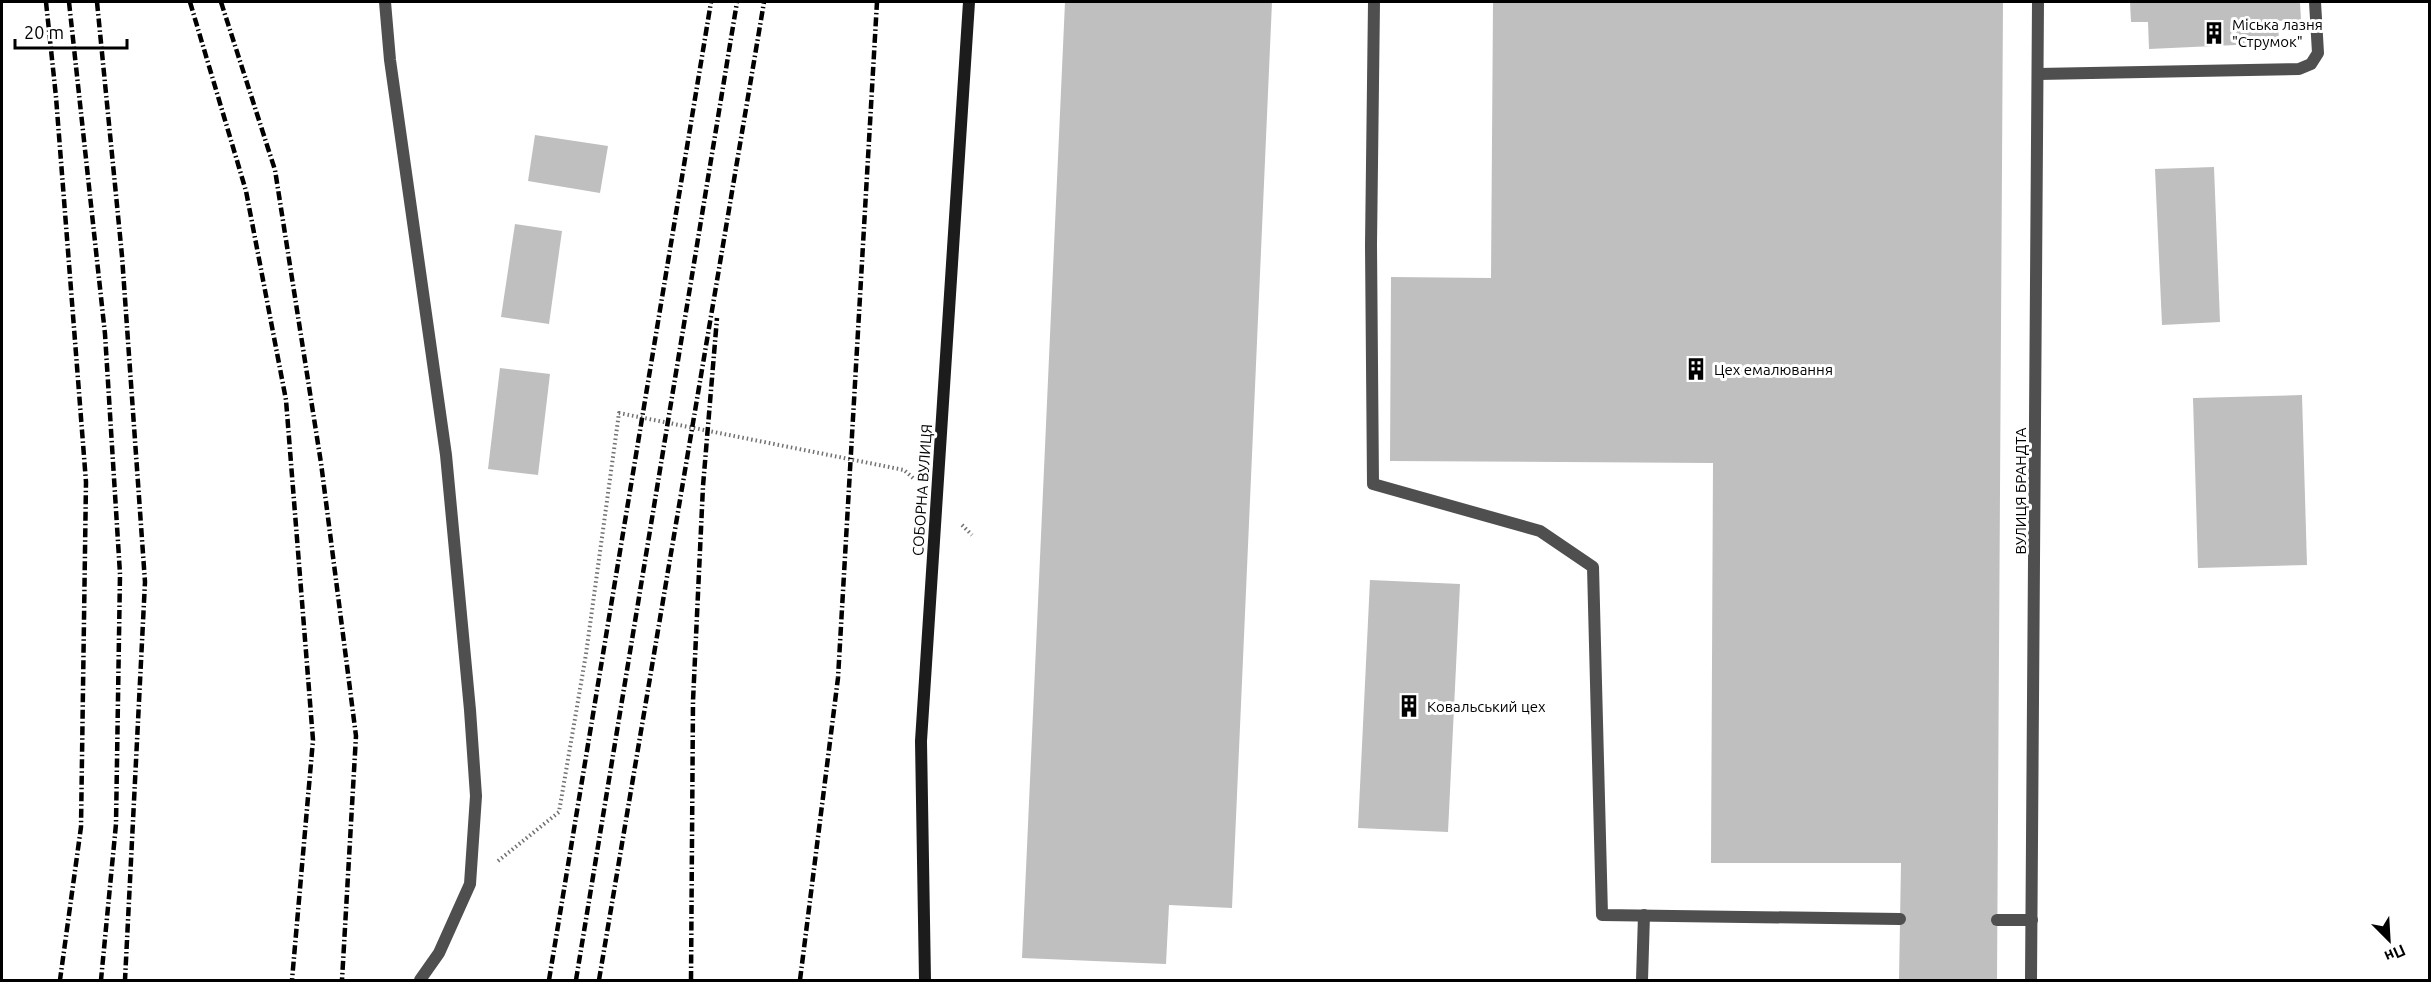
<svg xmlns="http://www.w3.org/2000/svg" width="2431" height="982" viewBox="0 0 2431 982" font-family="Ubuntu,sans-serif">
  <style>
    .building { fill: #bfbfbf }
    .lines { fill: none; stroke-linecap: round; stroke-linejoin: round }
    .path { stroke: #717171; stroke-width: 4; stroke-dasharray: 1.5 3; stroke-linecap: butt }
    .lane { stroke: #4f4f4f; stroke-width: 12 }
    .street { stroke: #4f4f4f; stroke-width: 12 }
    .secondary { stroke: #1c1c1c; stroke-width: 12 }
    .rail { stroke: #000; stroke-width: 4.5; stroke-dasharray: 9 3 1.5 3; stroke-linecap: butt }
    .labels { text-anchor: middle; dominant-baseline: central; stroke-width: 6; stroke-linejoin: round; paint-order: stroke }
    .poi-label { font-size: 15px; fill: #000; stroke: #fff; text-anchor: start }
    .street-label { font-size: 15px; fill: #000; stroke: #fff }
  </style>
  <rect width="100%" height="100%" fill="#fff"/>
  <!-- building -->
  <g class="building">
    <path d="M 1065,2 L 1272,2 L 1232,908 L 1169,905 L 1166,964 L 1022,958 Z"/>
    <path d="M 1493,2 L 2003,2 L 1997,980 L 1899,980 L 1901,863 L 1711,863 L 1713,463 L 1390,461 L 1391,277 L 1491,278 Z"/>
    <path d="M 2130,2 L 2300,2 L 2301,20 L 2278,21 L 2279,43 L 2149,49 L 2148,22 L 2131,22 Z"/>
    <path d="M 535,135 L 608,146 L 600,193 L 528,181 Z"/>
    <path d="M 2214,167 L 2220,322 L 2162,325 L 2155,169 Z"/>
    <path d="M 515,224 L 562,231 L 549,324 L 501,317 Z"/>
    <path d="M 500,368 L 550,374 L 538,475 L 488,469 Z"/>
    <path d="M 2302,395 L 2307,565 L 2198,568 L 2193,398 Z"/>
    <path d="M 1370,580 L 1460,584 L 1448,832 L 1358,828 Z"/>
  </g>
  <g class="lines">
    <!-- path -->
    <g class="path">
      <path d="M 962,525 L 972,535"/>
      <path d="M 498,861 L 559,812 L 586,654 L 619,413 L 904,470 L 913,478"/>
    </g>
    <!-- lane -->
    <g class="lane">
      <path d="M 385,2 L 390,60 L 446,455 L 470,710 L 476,796 L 470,884 L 439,953 L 420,980"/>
      <path d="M 1374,2 L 1371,245 L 1373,484 L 1540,531 L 1593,567 L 1602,915 L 1900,919"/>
      <path d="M 2038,74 L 2299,69 L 2311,64 L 2318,53 L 2315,2"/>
      <path d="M 1997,920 L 2032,920"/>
      <path d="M 1642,980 L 1644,915"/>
    </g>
    <!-- street -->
    <path class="street" d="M 2031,980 L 2038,2"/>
    <!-- secondary -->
    <path class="secondary" d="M 925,980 L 921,741 L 969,2"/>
    <!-- rail -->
    <g class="rail">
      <path d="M 46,2 L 56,97 L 86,482 L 81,827 L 60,980"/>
      <path d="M 69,2 L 105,334 L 120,574 L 116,824 L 101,980"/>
      <path d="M 97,2 L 122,256 L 145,582 L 125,980"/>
      <path d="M 190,2 L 246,191 L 286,400 L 313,740 L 292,980"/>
      <path d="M 221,2 L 275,170 L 321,463 L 356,736 L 342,980"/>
      <path d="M 549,980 L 711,2"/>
      <path d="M 576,980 L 737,2"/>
      <path d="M 599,980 L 764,2"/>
      <path d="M 691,980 L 693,701 L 703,486 L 717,318"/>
      <path d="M 800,980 L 838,678 L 877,2"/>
    </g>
  </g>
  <!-- icons -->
  <defs>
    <g id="building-bare" transform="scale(1.8)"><path d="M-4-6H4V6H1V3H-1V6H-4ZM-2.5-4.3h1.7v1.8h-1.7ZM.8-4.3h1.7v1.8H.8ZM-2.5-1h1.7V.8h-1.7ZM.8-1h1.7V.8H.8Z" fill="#000" stroke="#fff" stroke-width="2.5" paint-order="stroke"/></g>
  </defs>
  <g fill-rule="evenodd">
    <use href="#building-bare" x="2214" y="33"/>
    <use href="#building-bare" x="1696" y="369"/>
    <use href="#building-bare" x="1409" y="706"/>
  </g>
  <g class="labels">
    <!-- poi labels -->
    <g class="poi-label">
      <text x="2232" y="24">Міська лазня<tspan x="2232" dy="17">"Струмок"</tspan></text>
      <text x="1714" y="369">Цех емалювання</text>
      <text x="1427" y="706">Ковальський цех</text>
    </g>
    <!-- street labels -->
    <g class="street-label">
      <text transform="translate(922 490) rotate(-86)">СОБОРНА ВУЛИЦЯ</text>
      <text transform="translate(2020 491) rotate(-90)">ВУЛИЦЯ БРАНДТА</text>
    </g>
  </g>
  <!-- border -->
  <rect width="2431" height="982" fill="none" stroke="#000000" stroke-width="6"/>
  <!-- north arrow -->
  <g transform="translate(2389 940) rotate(156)" stroke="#ffffff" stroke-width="4.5" paint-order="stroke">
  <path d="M0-4.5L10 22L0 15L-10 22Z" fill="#000000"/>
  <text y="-9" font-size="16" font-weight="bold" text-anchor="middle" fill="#000000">Пн</text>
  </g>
  <!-- scale -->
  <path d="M15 39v9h112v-9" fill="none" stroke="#000000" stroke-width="3"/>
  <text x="24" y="39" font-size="18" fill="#000000" stroke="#ffffff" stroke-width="4.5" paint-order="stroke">20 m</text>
</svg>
